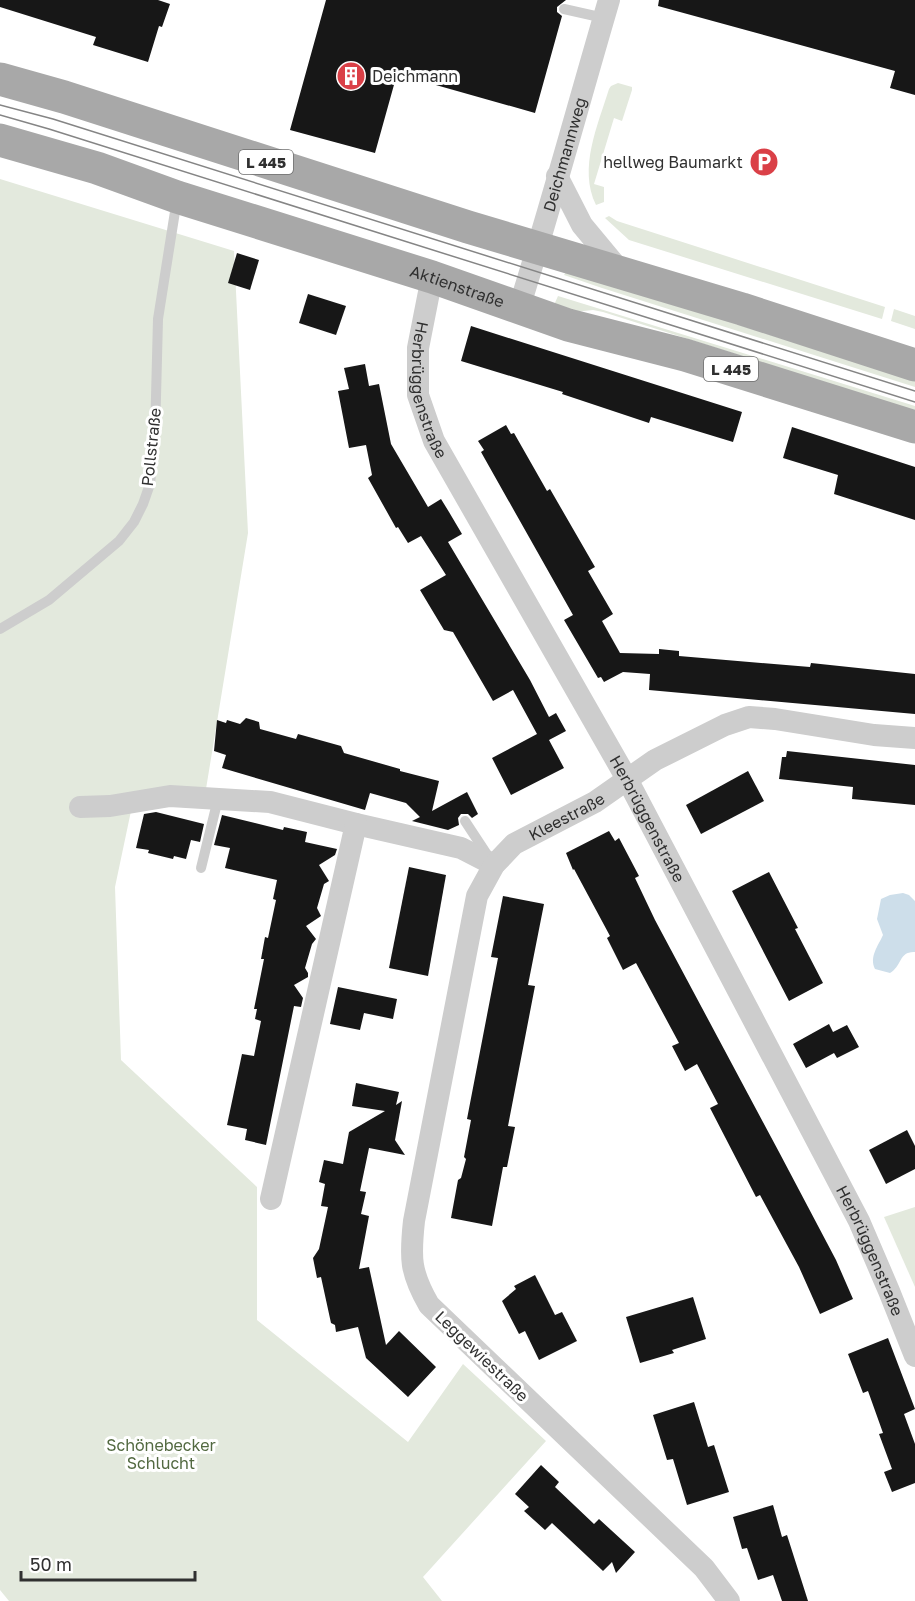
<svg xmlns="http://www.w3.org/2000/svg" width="915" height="1601" viewBox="0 0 915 1601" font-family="'Golos Text',sans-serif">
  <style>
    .green { fill: #e3e9dd }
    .water { fill: #cddeea }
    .building { fill: #171717 }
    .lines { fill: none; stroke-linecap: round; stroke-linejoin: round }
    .lane { stroke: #cdcdcd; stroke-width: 10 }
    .street { stroke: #cdcdcd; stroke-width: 22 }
    .primary { stroke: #a8a8a8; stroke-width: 33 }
    .tram { stroke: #858585; stroke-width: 1.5 }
    .labels { text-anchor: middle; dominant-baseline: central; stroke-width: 6; stroke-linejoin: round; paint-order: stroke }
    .shield { fill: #fff; stroke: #6e6e6e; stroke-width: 1.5 }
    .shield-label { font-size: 15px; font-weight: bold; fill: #303030 }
    .poi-label { font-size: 16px; fill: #303030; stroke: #fff; text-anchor: start }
    .street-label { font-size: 16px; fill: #303030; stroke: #fff }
    .park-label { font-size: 16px; fill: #526940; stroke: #fff }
  </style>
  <rect width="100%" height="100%" fill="#fff"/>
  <!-- green -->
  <g class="green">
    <path d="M 618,83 L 632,87 L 632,90 L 622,121 L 614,118 L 594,184 L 604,187 L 604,202 L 596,205 C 578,168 598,125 609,89 L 611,86 Z"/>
    <path d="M 0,179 L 234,251 L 248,533 L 205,795 L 135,792 L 115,887 L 121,1060 L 257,1187 L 257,1320 L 408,1442 L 463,1364 L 546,1441 L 423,1577 L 442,1601 L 9,1601 L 0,1590 Z"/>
    <path d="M 609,216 L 617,221 L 885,307 L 882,319 L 629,240 L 605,218 Z"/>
    <path d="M 567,270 L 915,381 L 915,387 L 602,288 L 564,275 Z"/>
    <path d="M 558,296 L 915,406 L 915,411 L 603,312 L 593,310 L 574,312 L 554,305 Z"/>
    <path d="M 894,309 L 915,316 L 915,329 L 891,321 Z"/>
    <path d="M 915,1207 L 915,1287 L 884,1217 Z"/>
  </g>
  <!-- water -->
  <path class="water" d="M 903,893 L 909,895 L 915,901 L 915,952 C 899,951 902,966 890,973 L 875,969 C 869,957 878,946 883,935 L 877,919 L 881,899 L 890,895 Z"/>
  <!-- building -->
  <g class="building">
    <path d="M 0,0 L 158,0 L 170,4 L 162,27 L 159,26 L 148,62 L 93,45 L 96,37 L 0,7 Z"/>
    <path d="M 326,0 L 566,0 L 557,7 L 557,12 L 562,16 L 535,113 L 397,74 L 375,153 L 290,130 Z"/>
    <path d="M 659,0 L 915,0 L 915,95 L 890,88 L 895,71 L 658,6 Z"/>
    <path d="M 237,253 L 259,260 L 250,290 L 228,283 Z"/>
    <path d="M 308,294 L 346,306 L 336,335 L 299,323 Z"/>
    <path d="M 471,326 L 742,412 L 733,442 L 651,417 L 649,423 L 562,394 L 563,392 L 461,361 Z"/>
    <path d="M 365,364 L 369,386 L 379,384 L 391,444 L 428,507 L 441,499 L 449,512 L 462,534 L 448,542 L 530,680 L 549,717 L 556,713 L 566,731 L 549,740 L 564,768 L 511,795 L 492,758 L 537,734 L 513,690 L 493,701 L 453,632 L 444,630 L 420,590 L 446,575 L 421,536 L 408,543 L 398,527 L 396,528 L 368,478 L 372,475 L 366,445 L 349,448 L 338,391 L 349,389 L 344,368 Z"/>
    <path d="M 506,425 L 511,434 L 514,433 L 547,491 L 550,489 L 595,567 L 588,571 L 613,614 L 602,621 L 620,653 L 659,654 L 659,649 L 679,651 L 679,656 L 810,667 L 811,663 L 915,674 L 915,714 L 649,690 L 650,674 L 623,672 L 604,682 L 601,677 L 598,678 L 564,620 L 573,615 L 481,452 L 484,450 L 478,441 Z"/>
    <path d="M 792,427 L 915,467 L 915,520 L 834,494 L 838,475 L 783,458 Z"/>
    <path d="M 246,718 L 259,722 L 260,729 L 296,739 L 298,734 L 341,746 L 344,753 L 400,769 L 400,771 L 439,781 L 432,811 L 467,792 L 478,814 L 472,818 L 468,814 L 461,814 L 458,818 L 459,825 L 448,830 L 412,821 L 420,817 L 406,803 L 370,793 L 365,810 L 222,768 L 226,755 L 214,751 L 217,720 L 226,723 L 227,720 L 240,724 Z"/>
    <path d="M 787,751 L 915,765 L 915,805 L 852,799 L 853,787 L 779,779 L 782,757 L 786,757 Z"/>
    <path d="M 748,771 L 764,801 L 701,834 L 686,805 Z"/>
    <path d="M 156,812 L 204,824 L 200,842 L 191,840 L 186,859 L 174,856 L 173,859 L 148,853 L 149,850 L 136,848 L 144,814 Z"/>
    <path d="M 222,815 L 283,830 L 284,827 L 307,832 L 305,842 L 337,849 L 335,855 L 319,865 L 329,881 L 324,884 L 317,908 L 321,916 L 306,926 L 316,939 L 312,944 L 305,968 L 308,973 L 308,977 L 294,985 L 303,998 L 301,1007 L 294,1006 L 266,1145 L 245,1140 L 247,1129 L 227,1125 L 242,1054 L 254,1056 L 261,1021 L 255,1019 L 257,1009 L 254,1009 L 264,959 L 261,959 L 265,937 L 268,938 L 276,900 L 273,899 L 277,880 L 225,868 L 230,848 L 214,845 Z"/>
    <path d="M 609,831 L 615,841 L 619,838 L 639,876 L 635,878 L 655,920 L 779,1152 L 836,1260 L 853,1299 L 820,1314 L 799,1267 L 760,1195 L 756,1197 L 710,1108 L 718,1104 L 697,1064 L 685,1071 L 672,1046 L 679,1043 L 636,963 L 623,970 L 607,938 L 610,936 L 574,869 L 573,870 L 566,853 Z"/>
    <path d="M 409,867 L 446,875 L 428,976 L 389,968 Z"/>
    <path d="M 769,872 L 798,928 L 795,929 L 823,983 L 789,1001 L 732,891 Z"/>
    <path d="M 503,896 L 544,904 L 528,985 L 535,986 L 508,1126 L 515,1127 L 507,1167 L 503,1167 L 492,1226 L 451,1218 L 458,1180 L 461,1178 L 466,1159 L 464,1157 L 471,1120 L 467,1119 L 498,958 L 491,957 Z"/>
    <path d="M 338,987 L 397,999 L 393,1019 L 364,1013 L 360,1030 L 330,1024 Z"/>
    <path d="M 829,1024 L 833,1032 L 847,1025 L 859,1047 L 837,1058 L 834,1053 L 806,1068 L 793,1044 Z"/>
    <path d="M 356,1083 L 399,1092 L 396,1105 L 402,1101 L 395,1140 L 405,1155 L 369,1148 L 360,1191 L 366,1192 L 361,1214 L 369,1216 L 359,1269 L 369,1267 L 386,1345 L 399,1331 L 436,1367 L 408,1397 L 366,1358 L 358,1327 L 336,1332 L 335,1325 L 331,1323 L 321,1277 L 317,1278 L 313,1258 L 319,1249 L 328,1207 L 321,1206 L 325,1184 L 319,1182 L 324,1160 L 343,1164 L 349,1132 L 385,1111 L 352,1106 Z"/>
    <path d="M 907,1130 L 915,1146 L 915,1169 L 886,1184 L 869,1150 Z"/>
    <path d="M 535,1275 L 555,1315 L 562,1312 L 577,1341 L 539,1360 L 525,1331 L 519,1334 L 502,1301 L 516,1289 L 514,1286 Z"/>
    <path d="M 693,1297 L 706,1339 L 672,1350 L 674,1353 L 640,1363 L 626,1317 Z"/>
    <path d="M 888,1338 L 915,1409 L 904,1414 L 915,1444 L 915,1483 L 892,1492 L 884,1472 L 892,1469 L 879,1434 L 883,1433 L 868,1391 L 863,1393 L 848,1354 Z"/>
    <path d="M 694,1402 L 708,1447 L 714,1445 L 729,1492 L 687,1505 L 673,1459 L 667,1460 L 653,1415 Z"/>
    <path d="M 541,1465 L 559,1482 L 555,1487 L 594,1524 L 599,1519 L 635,1552 L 616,1573 L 612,1562 L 603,1571 L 552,1523 L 545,1530 L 524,1511 L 529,1507 L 515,1494 Z"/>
    <path d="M 773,1505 L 782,1537 L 787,1535 L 808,1601 L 782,1601 L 773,1575 L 758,1580 L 747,1548 L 742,1549 L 733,1517 Z"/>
  </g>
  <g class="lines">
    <!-- lane -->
    <g class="lane">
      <path d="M 564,9 L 604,18"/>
      <path d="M 0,629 L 49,600 L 119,541 L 134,522 L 143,504 L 150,484 L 155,436 L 158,319 L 177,199"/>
      <path d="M 465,821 L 488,856"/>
      <path d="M 201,868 L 218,799"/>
    </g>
    <!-- street -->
    <g class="street">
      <path d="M 557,176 L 582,225 L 621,272"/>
      <path id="s1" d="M 432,277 L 418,348 L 418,395 L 434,441 L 627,779 L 859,1221 L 889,1291 L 915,1356"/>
      <path id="s2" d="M 519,308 C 551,206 579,102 609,0"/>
      <path d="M 80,807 L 110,806 L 170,796 L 270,802 L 356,824 L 461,848 L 494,865"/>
      <path d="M 271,1199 L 356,824"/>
      <path id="s3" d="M 729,1601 L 704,1568 L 429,1305 C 410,1272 410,1258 414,1221 L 477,896 L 494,865 L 514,844 L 595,802 L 655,760 L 725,725 L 749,717 L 775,719 L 874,735 L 915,738"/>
    </g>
    <!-- primary -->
    <g class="primary">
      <path d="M 0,79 L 64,97 L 468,227 L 742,309 L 915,365"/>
      <path id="s4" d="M 0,140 L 97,168 L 177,197 L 432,277 L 568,325 L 685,355 L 915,427"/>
    </g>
    <!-- tram -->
    <g class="tram">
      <path d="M 0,105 L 53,119 L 915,391"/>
      <path d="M 0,115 L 49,129 L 915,402"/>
    </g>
  </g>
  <!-- icons -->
  <defs>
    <g id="building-disc" transform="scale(1.5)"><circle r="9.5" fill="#da4047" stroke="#fff"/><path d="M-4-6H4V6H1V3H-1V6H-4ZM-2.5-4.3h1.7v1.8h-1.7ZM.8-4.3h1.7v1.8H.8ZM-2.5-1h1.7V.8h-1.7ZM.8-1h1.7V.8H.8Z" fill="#fff"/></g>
    <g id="parking-disc" transform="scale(1.5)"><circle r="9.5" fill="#da4047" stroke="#fff"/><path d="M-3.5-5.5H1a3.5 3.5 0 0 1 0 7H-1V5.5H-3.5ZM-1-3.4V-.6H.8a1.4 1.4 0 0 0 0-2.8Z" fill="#fff"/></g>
  </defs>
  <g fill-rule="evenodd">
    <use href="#building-disc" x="351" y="76"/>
    <use href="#parking-disc" x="764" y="162"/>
  </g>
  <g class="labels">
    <!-- shield labels -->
    <g class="shield">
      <rect x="239" y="150" width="54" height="24" rx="4.5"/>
      <rect x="704" y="357" width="54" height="24" rx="4.5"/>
    </g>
    <g class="shield-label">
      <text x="266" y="162">L 445</text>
      <text x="731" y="369">L 445</text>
    </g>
    <!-- poi labels -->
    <g class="poi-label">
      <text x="372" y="76">Deichmann</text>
      <text x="743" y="162" text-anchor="end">hellweg Baumarkt</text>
    </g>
    <!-- street labels -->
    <g class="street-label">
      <text stroke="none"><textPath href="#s2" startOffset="160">Deichmannweg</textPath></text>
      <text stroke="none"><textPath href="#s4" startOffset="480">Aktienstraße</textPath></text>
      <text stroke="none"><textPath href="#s1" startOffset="116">Herbrüggenstraße</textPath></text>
      <text transform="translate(151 447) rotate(-84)">Pollstraße</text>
      <text stroke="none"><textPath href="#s3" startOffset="964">Kleestraße</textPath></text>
      <text stroke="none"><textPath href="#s1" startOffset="602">Herbrüggenstraße</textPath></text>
      <text stroke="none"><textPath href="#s1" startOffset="1088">Herbrüggenstraße</textPath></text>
      <text transform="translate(482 1356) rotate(44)">Leggewiestraße</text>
    </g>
    <!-- park labels -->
    <g class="park-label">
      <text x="161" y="1445">Schönebecker<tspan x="161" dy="18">Schlucht</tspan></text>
    </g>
  </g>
  <!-- scale -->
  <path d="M21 1571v9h174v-9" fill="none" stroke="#303030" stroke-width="3"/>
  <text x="30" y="1571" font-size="18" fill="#303030" stroke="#ffffff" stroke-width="4.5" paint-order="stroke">50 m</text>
</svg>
